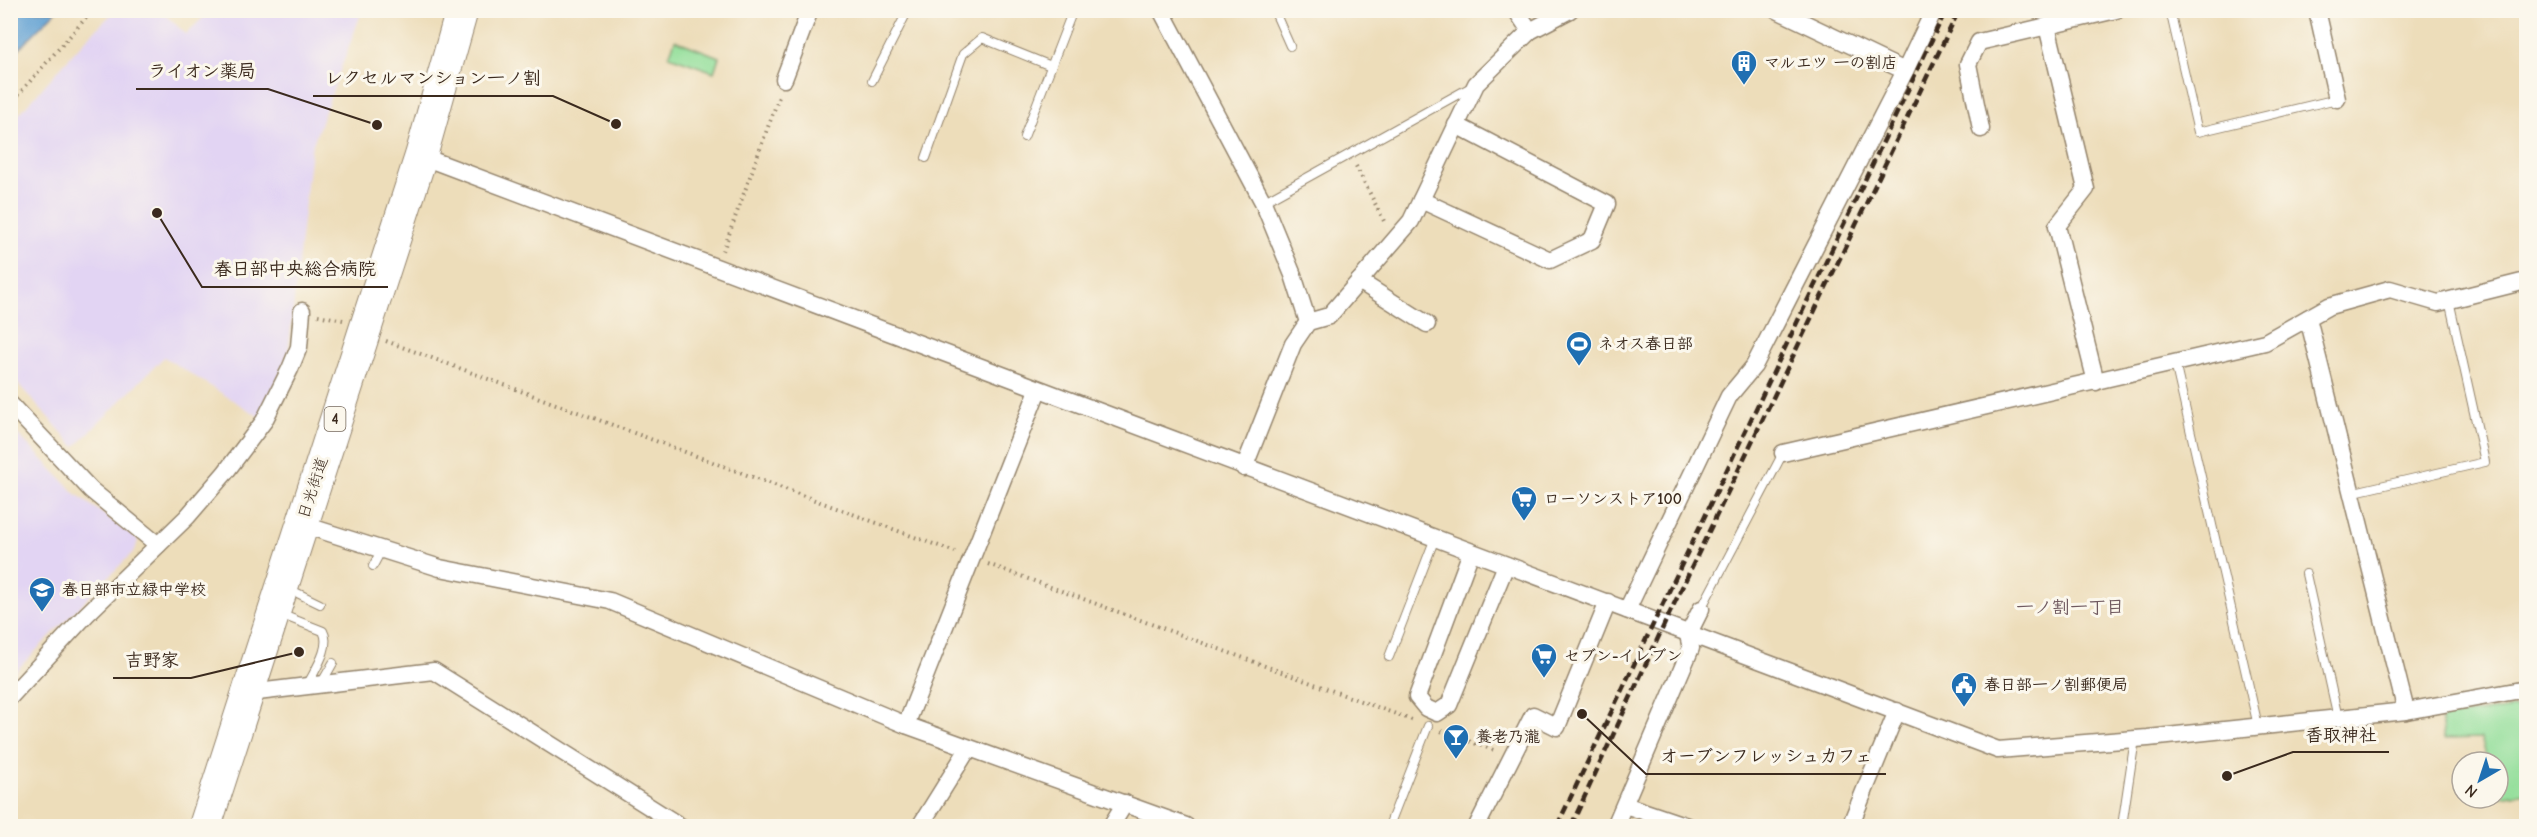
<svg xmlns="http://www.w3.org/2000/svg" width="2537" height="837" viewBox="0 0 2537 837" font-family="'Comic Neue','Klee One',sans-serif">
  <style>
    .built { fill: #e2d4f3 }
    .green { fill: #94df9b; stroke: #68845c; stroke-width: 1.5 }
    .water { fill: #60a0d3; stroke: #4e6578; stroke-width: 1.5 }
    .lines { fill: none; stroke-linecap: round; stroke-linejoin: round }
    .lane-casing { stroke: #94846c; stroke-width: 10 }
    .street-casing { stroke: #94846c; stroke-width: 19 }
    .highway-casing { stroke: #94846c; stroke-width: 34 }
    .path { stroke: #94846c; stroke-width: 4; stroke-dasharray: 1.5 4.5; stroke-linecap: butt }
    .lane { stroke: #fff; stroke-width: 8 }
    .street { stroke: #fff; stroke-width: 16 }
    .highway { stroke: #fff; stroke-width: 32 }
    .rail { stroke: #3b2a1e; stroke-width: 4.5; stroke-dasharray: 9 4.5; stroke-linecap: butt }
    .labels { text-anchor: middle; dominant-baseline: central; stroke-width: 6; stroke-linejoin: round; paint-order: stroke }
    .shield { fill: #fbf7ec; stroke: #75685c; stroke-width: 1.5 }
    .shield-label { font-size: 15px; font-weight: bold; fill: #3b2a1e }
    .poi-label { font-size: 16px; font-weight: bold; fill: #3b2a1e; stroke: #fbf7ec; text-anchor: start }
    .street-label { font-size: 16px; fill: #3b2a1e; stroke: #fbf7ec }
    .neighbourhood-label { font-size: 18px; font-weight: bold; fill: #705a60; stroke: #fbf7ec }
    .leader { fill: none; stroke: #3b2a1e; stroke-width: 2 }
    .callout-dot { fill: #3b2a1e; stroke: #fbf7ec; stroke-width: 2 }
    .callout-label { font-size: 18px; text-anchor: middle; font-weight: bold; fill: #3b2a1e; stroke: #fbf7ec; stroke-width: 6; stroke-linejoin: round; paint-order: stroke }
  </style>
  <rect width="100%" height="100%" fill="#fbf7ec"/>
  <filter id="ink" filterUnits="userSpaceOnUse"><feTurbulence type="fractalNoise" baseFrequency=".0167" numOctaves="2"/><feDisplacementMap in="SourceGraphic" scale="12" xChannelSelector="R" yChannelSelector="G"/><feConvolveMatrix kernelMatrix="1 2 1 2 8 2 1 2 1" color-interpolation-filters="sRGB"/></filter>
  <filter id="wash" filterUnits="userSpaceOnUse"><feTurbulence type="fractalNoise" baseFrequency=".008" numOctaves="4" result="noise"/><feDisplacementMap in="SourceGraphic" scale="24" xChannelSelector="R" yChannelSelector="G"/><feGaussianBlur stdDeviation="1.35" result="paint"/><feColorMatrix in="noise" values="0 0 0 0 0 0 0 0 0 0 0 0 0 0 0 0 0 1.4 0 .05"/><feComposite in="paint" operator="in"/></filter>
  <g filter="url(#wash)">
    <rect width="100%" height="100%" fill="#edddba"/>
    <!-- built -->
    <g class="built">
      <path d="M 115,11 L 161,11 L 186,34 L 210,11 L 362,11 L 311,149 L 288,353 L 263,419 L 164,357 L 75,447 L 11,376 L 11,123 L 88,37 Z"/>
      <path d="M 11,427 L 76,494 L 138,540 L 135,550 L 11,676 Z"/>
    </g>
    <!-- green -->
    <g class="green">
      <path d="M 675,40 L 719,57 L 714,72 L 669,56 Z"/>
      <path d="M 2526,706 L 2526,793 L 2499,797 L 2498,762 L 2488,762 L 2481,738 L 2444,739 L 2441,718 Z"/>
    </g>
    <!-- water -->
    <path class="water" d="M 11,10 L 56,11 L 11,57 L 10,11 Z"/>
  </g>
  <g filter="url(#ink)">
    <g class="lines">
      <!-- lane casing -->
      <g class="lane-casing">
        <g id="lane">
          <path d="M 1274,10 L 1290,46"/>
          <path d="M 2170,10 L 2198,132 L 2337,99"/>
          <path d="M 872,81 L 908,10"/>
          <path d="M 1024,137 L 1073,10"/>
          <path d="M 926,158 L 963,54 L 982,38 L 1051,66"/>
          <path d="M 1263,202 L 1473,86"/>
          <path d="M 2175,363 L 2258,726"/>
          <path d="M 2350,493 L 2485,462 L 2449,300"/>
          <path d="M 373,566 L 382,549"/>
          <path d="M 2306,574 L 2338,718"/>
          <path d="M 289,589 L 320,604"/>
          <path d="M 1701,609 L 1783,453"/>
          <path d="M 280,614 L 323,631 C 332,647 314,671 307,686"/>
          <path d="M 1389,657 L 1435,538"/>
          <path d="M 321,684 L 333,663"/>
          <path d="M 1389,826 L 1428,726"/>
          <path d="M 2122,826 L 2135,739"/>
        </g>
      </g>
      <!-- street casing -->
      <g class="street-casing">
        <g id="street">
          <path d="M 1161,10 L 1263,202 L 1293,275 L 1308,322"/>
          <path d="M 1516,10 L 1530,31"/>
          <path d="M 1777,10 L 1905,71"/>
          <path d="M 2317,10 L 2337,99"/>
          <path d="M 2047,26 L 2086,189 L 2057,226 L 2096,382"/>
          <path d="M 784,79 L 810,10"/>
          <path d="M 1981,129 L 1968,64 L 1979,42 L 2116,10"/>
          <path d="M 421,156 L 1998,750 L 2148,738 L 2406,711 L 2526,689"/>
          <path d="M 1421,200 L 1550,260 L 1592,240 L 1607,204 L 1456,125"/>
          <path d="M 1359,281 L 1427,324"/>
          <path d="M 2308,318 L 2406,711"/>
          <path d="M 10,404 L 91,490 L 158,545"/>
          <path d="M 1783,453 L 2265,342 L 2329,306 L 2390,289 L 2438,303 L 2526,281"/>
          <path d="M 1244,468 L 1293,344 L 1308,322 L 1329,316 L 1411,221 L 1476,84 L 1530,31 L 1570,10"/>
          <path d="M 301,524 L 440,568 L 610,601 L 906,725 L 1186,826"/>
          <path d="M 1471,552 L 1417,697 L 1426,708 L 1437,713 L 1449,705 L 1506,565"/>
          <path d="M 1627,610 L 1729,396 L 1754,366 L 1905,71 L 1934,10"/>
          <path d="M 249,693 L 434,671 L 680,826"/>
          <path d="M 10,697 L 86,615 L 187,517 L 225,473 L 264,421 L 290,369 L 299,347 L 302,311"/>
          <path d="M 906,725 L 1038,390"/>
          <path d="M 1625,805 L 1687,826"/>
          <path d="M 920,826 L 968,749"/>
          <path d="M 1111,826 L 1125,803"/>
          <path d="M 1477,826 L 1533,715 L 1557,727 L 1608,602"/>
          <path d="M 1615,826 L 1691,648 L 1688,635 L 1701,609"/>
          <path d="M 1850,826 L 1897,711"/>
        </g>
      </g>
      <!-- highway casing -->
      <g class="highway-casing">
        <path id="highway" d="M 205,826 L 421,156 L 462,10"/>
      </g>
      <!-- path -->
      <g class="path">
        <path d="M 10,104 L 93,10"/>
        <path d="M 1356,166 L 1385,223"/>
        <path d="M 723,251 L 780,94"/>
        <path d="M 318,315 L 343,320"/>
        <path d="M 386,341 L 955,552"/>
        <path d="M 988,564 L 1412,720"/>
        <path d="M 1441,731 L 1496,751"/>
      </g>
      <!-- lane -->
      <use href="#lane" class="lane"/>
      <!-- street -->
      <use href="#street" class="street"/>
      <!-- highway -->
      <use href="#highway" class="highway"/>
      <!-- rail -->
      <g class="rail">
        <path d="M 1557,826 L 1946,10"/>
        <path d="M 1571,826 L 1664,625 L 1959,10"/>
      </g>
    </g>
  </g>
  <!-- icons -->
  <defs>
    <g id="building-pin" transform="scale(1.35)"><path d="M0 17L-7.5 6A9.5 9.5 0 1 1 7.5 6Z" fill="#1f6fb2" stroke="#fbf7ec"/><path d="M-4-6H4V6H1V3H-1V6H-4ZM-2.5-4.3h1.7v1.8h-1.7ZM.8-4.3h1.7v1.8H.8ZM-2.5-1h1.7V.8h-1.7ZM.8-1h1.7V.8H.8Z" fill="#fff"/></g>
    <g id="stadium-pin" transform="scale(1.35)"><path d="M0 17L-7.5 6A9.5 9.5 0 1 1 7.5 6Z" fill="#1f6fb2" stroke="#fbf7ec"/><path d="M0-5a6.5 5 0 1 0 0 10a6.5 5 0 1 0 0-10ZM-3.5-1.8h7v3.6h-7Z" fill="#fff"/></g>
    <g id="supermarket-pin" transform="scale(1.35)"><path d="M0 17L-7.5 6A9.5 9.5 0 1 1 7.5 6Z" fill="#1f6fb2" stroke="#fbf7ec"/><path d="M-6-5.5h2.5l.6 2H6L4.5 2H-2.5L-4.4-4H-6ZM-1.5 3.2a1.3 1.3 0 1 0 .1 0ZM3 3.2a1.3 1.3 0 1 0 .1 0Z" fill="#fff"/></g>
    <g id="school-pin" transform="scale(1.35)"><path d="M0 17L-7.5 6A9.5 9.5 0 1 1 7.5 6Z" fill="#1f6fb2" stroke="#fbf7ec"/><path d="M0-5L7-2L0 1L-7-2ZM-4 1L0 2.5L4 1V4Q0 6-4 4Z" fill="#fff"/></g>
    <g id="civic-pin" transform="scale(1.35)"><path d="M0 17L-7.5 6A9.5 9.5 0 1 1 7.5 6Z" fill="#1f6fb2" stroke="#fbf7ec"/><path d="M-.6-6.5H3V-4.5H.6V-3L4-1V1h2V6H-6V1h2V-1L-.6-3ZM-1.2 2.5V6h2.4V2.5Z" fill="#fff"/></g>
    <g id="bar-pin" transform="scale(1.35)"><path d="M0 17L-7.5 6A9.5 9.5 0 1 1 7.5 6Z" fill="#1f6fb2" stroke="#fbf7ec"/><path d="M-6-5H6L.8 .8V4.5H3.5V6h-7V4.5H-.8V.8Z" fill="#fff"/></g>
  </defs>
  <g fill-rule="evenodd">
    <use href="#building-pin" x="1744" y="63"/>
    <use href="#stadium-pin" x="1579" y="344"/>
    <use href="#supermarket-pin" x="1524" y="499"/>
    <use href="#school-pin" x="42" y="590"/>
    <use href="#supermarket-pin" x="1544" y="656"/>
    <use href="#civic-pin" x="1964" y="685"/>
    <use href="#bar-pin" x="1456" y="737"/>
  </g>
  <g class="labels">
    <!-- shield labels -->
    <rect class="shield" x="324.5" y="407" width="21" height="24" rx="4.5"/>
    <g class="shield-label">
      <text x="335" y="419">4</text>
    </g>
    <!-- poi labels -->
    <g class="poi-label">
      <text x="1764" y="63">マルエツ 一の割店</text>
      <text x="1598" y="344">ネオス春日部</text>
      <text x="1544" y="499">ローソンストア100</text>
      <text x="62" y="590">春日部市立緑中学校</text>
      <text x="1564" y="656">セブン-イレブン</text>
      <text x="1984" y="685">春日部一ノ割郵便局</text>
      <text x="1476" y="737">養老乃瀧</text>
    </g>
    <!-- street labels -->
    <g class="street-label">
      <text transform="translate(313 488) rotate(-72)">日光街道</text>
    </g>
    <!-- neighbourhood labels -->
    <g class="neighbourhood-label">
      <text x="2070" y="607">一ノ割一丁目</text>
    </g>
  </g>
  <!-- callouts -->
  <path class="leader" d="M377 125L268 89H136M616 124L553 96H313M157 213L202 287H388M299 652L191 678H113M2227 776L2293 752H2389M1582 714L1646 774H1886"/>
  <g class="callout-dot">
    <circle cx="377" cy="125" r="6"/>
    <circle cx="616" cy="124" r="6"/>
    <circle cx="157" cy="213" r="6"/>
    <circle cx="299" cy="652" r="6"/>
    <circle cx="2227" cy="776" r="6"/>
    <circle cx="1582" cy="714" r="6"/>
  </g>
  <g class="callout-label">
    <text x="202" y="77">ライオン薬局</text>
    <text x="433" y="84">レクセルマンション一ノ割</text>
    <text x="295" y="275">春日部中央総合病院</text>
    <text x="152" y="666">吉野家</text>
    <text x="2341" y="741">香取神社</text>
    <text x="1766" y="762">オーブンフレッシュカフェ</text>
  </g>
  <!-- margin -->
  <rect width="2537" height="837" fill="none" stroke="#fbf7ec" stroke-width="36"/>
  <!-- north arrow -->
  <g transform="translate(2480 780) rotate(219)"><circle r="28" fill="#fbf7ec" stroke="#aea59a" stroke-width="1.5"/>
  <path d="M0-4.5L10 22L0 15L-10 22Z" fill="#1f6fb2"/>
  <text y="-9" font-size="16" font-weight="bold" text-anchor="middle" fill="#3b2a1e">N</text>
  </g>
</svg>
